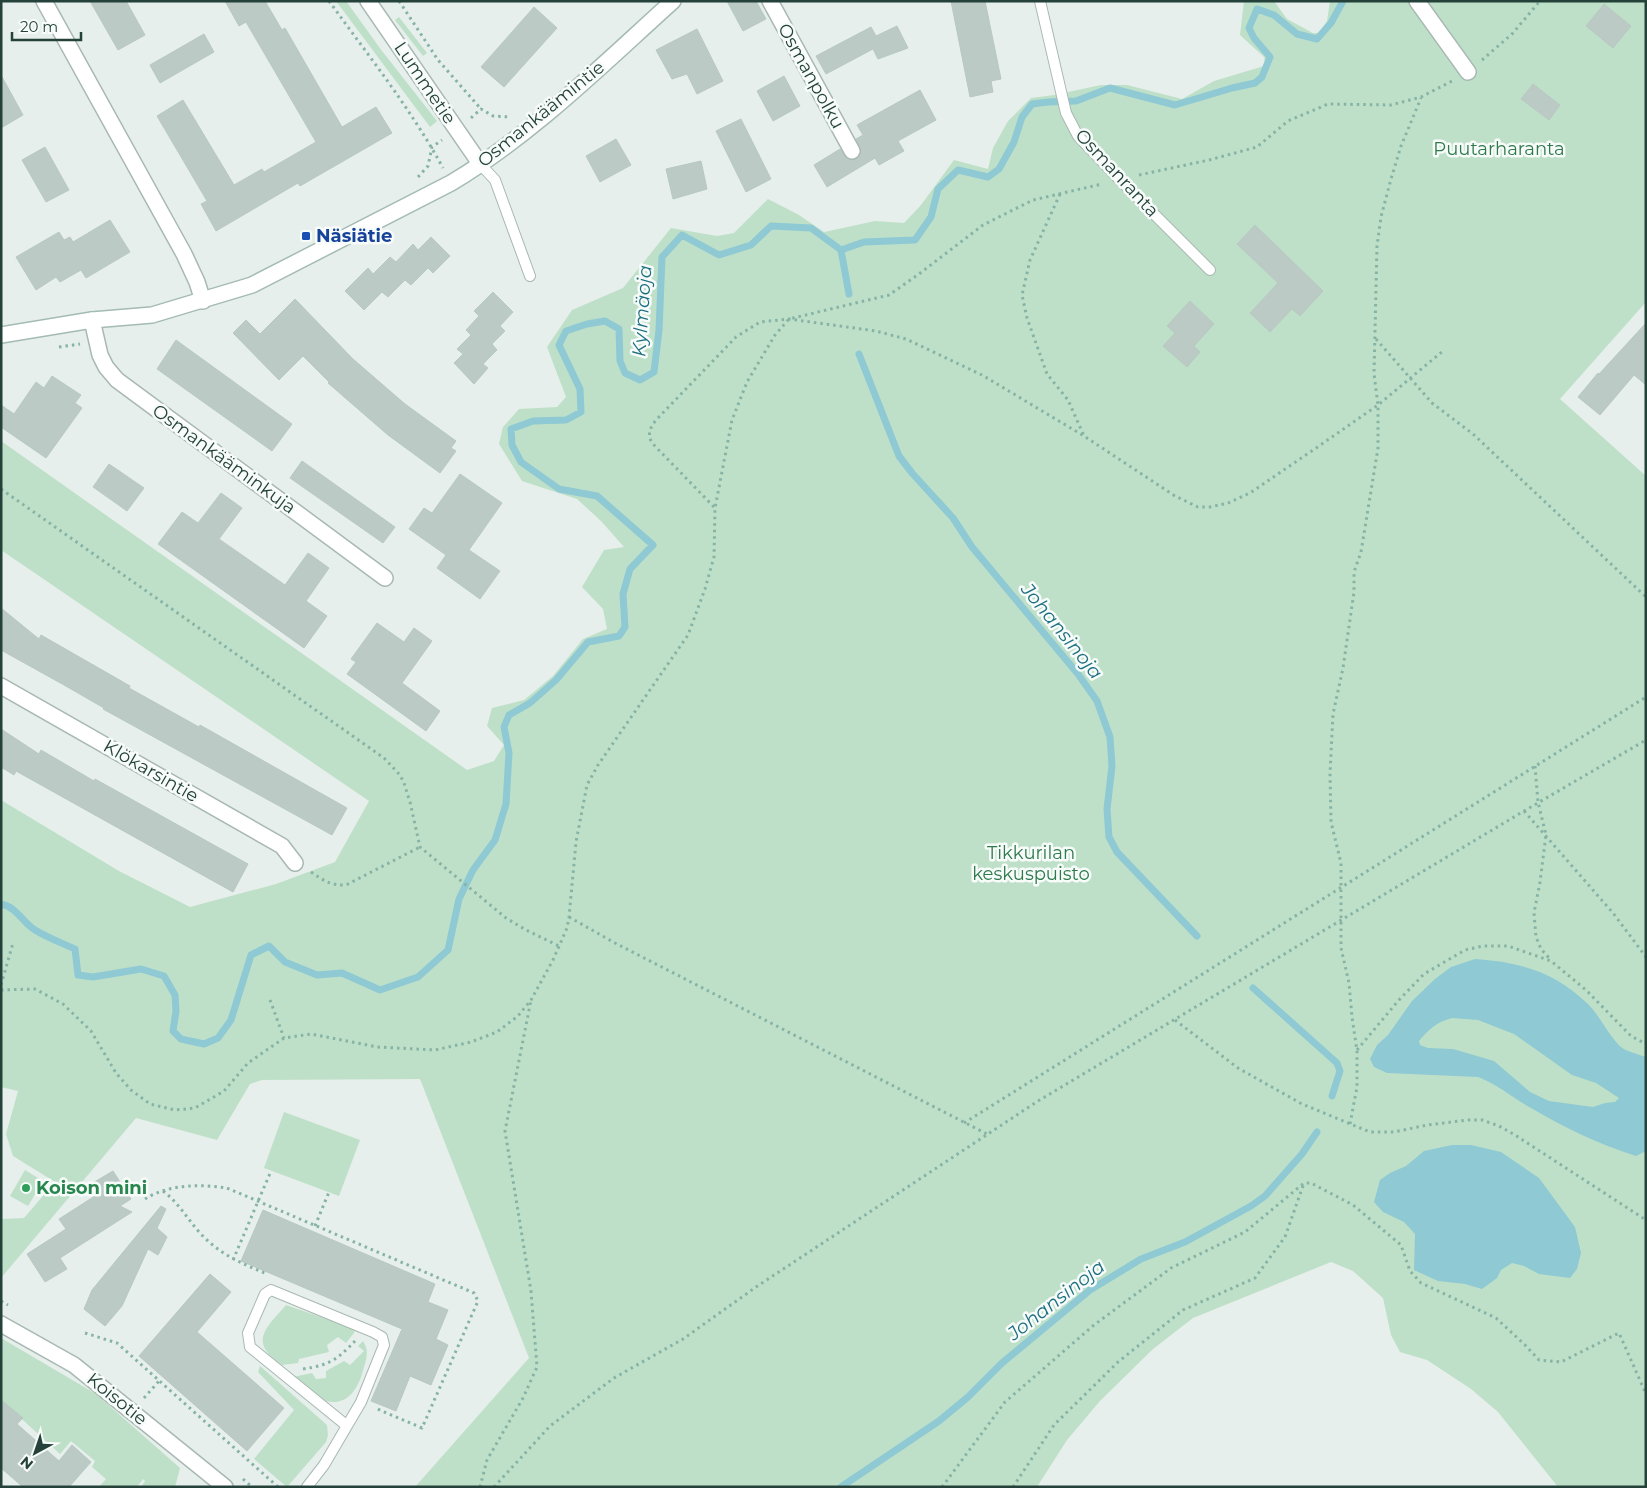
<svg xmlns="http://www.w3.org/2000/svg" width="1647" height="1488" viewBox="0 0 1647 1488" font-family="Montserrat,sans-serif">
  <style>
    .green { fill: #bfe0c8 }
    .water { fill: #8ec9d4; fill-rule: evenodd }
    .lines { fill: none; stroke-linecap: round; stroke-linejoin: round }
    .stream { stroke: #8ec9d4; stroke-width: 7 }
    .building { fill: #bbcac4; stroke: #b8c9c2 }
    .lane-casing { stroke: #a8b8b2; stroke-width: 12 }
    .street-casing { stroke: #a8b8b2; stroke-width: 18 }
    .secondary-casing { stroke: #a4bbb3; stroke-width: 18 }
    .path { stroke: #86b3a5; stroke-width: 3; stroke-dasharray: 2.5 4; stroke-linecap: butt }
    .lane { stroke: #fff; stroke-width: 10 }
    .street { stroke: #fff; stroke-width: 15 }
    .secondary { stroke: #fff; stroke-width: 15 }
    .transit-dot { fill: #1a4fb4; stroke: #f7fbf9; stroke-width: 2 }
    .leisure-dot { fill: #2e9e5b; stroke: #f7fbf9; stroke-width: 2 }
    .labels { text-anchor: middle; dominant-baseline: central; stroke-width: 5; stroke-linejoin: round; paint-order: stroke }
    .street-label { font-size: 18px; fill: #24423a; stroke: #f7fbf9 }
    .park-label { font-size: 18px; fill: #2d7a4b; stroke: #f7fbf9 }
    .transit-label { font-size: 18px; font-weight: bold; fill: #164399; stroke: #f7fbf9; text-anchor: start }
    .leisure-label { font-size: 18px; font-weight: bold; fill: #27864d; stroke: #f7fbf9; text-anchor: start }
    .water-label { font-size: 19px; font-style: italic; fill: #1c6f80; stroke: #f7fbf9 }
  </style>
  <rect width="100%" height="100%" fill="#e6efeb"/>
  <!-- green -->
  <g class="green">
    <path d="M 336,1 L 346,1 L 382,51 L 437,121 L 430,127 Z"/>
    <path d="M 1244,1 L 1274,1 L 1287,19 L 1313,33 L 1319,33 L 1327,21 L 1330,1 L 1646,1 L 1646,302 L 1560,399 L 1646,476 L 1646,1487 L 1558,1487 L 1498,1412 L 1471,1389 L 1427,1360 L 1400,1352 L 1391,1335 L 1383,1298 L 1353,1271 L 1331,1262 L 1193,1318 L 1153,1349 L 1100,1401 L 1067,1440 L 1037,1487 L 415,1487 L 529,1358 L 420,1079 L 262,1080 L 250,1084 L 217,1140 L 136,1118 L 1,1278 L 1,1219 L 24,1218 L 55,1182 L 13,1156 L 6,1134 L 18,1091 L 1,1087 L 1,800 L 119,871 L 190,907 L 276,884 L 335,862 L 369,801 L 1,550 L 1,441 L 467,770 L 494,761 L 504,745 L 487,726 L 492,708 L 524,700 L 553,676 L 583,639 L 607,629 L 603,609 L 582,587 L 604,550 L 624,547 L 601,521 L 577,499 L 522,481 L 499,444 L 503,427 L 519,409 L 557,407 L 566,397 L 547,347 L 572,310 L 623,288 L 671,228 L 717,236 L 734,233 L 768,199 L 799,215 L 824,232 L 875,221 L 904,223 L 921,205 L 954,160 L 988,169 L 993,148 L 1008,121 L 1031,98 L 1054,95 L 1101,85 L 1127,85 L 1182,99 L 1214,81 L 1264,66 L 1265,62 L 1264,57 L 1240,35 Z"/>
    <path d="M 399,17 L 427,53 L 423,56 L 395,20 Z"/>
    <path d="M 284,1112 L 360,1140 L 339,1196 L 264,1168 Z"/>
    <path d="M 25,1170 L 43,1181 L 28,1206 L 10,1196 Z"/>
    <path d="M 286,1305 L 350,1327 L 355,1330 L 354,1333 L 346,1343 L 338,1337 L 327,1345 L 329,1352 L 299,1359 L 298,1363 L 282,1365 C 248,1342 265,1329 286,1305 Z"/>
    <path d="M 1,1338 L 96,1394 L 180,1468 L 175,1487 L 141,1487 L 145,1481 L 143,1479 L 137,1487 L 99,1487 L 106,1479 L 92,1467 L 95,1461 L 71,1441 L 60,1454 L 1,1400 Z"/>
    <path d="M 363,1341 C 369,1350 367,1357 364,1367 C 359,1387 349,1407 325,1401 C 314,1398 302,1384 293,1377 L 312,1373 L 316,1379 L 326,1378 L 326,1371 L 344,1361 L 350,1365 L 364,1351 L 358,1346 Z"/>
    <path d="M 260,1366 L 327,1425 L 328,1435 L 326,1442 L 287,1487 L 254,1459 L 294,1410 L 258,1372 Z"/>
  </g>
  <!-- water -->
  <g class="water">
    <path d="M 1475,959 C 1520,962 1555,972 1588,1004 C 1600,1016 1608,1035 1621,1047 C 1627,1052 1638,1054 1646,1057 L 1646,1151 L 1636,1156 C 1598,1144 1565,1128 1531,1108 C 1513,1098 1497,1084 1478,1077 L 1387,1073 L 1374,1067 L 1370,1059 L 1377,1045 L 1388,1035 L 1412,1001 L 1435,979 L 1451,967 ZM 1452,1018 L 1478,1020 L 1514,1034 L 1572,1075 L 1596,1083 L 1619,1098 L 1615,1102 L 1605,1103 L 1593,1107 L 1549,1101 L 1530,1092 L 1494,1061 L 1453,1049 L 1428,1048 L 1420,1045 L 1419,1041 C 1429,1029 1437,1022 1452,1018 Z"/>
    <path d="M 1452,1145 L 1471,1145 L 1501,1152 L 1539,1178 L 1575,1227 L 1581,1253 L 1577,1269 L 1570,1278 L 1539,1274 L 1524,1266 L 1512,1263 L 1501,1270 L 1497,1278 L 1482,1289 L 1465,1284 L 1438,1281 L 1414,1270 L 1415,1234 L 1404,1222 L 1383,1212 L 1374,1202 L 1380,1180 L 1390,1173 L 1406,1166 L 1424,1151 Z"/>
  </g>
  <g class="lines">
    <!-- stream -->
    <g class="stream">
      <path d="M 841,250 L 849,294"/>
      <path d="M 859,354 L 899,456 L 912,473 L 953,518 L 972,547 L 1078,674 L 1097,701 L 1110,737 L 1112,766 L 1107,809 L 1109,837 L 1117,852 L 1197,936"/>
      <path d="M 1,904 C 17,907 23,923 35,930 C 48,938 62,943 75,949 L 78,975 L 93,977 L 141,969 L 164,976 L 175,995 L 176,1011 L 173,1031 L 181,1039 L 204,1044 L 218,1038 L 231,1020 L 251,955 L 269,946 L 285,962 L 317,975 L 342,973 L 380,990 L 418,977 L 448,950 L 459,899 L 473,870 L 495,840 L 506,804 L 509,753 L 504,727 L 509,715 L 530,703 L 556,680 L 588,642 L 619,636 L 625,627 L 623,594 L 630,569 L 653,545 L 597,496 L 559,489 L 521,462 L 512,445 L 511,429 L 533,421 L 566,420 L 581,412 L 580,389 L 559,345 L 566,331 L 587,324 L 605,321 L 619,329 L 620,361 L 625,373 L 640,380 L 654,372 L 659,330 L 662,257 L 682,235 L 719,255 L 751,245 L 771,226 L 811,228 L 841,250 L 864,242 L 915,240 L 931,217 L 938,189 L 958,170 L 988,177 L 999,169 L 1014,142 L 1022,117 L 1032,104 L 1048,102 L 1076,101 L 1110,88 L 1175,105 L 1232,88 L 1255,83 L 1262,77 L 1270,57 L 1254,38 L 1249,28 L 1257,9 L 1274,15 L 1297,34 L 1317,39 L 1331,23 L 1343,1"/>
      <path d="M 1253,988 L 1337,1063 L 1340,1071 L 1332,1096"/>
      <path d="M 841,1487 L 939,1421 L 968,1397 L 1002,1363 L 1090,1290 L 1141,1259 L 1185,1242 L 1251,1206 L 1265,1196 L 1302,1154 L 1317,1132"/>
    </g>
  </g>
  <!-- building -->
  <g class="building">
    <path d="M 90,1 L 126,1 L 145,35 L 118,50 Z"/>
    <path d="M 225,1 L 265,1 L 282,30 L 285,28 L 342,127 L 376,107 L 392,133 L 300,186 L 298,183 L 216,231 L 201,204 L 207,201 L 157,116 L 183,100 L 234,185 L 262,169 L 264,172 L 316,142 L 246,22 L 239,26 Z"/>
    <path d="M 727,1 L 756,1 L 766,19 L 743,31 Z"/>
    <path d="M 951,1 L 985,1 L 1001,79 L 991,81 L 993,92 L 970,97 Z"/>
    <path d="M 1604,4 L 1631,26 L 1613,48 L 1586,26 Z"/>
    <path d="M 534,7 L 557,28 L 504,87 L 481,67 Z"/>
    <path d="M 897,26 L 908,48 L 878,59 L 873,49 L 826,74 L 816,56 L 871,27 L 876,36 Z"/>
    <path d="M 697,29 L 723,81 L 697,94 L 687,74 L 672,79 L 656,50 Z"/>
    <path d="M 204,34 L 214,52 L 160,83 L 150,65 Z"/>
    <path d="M 1,75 L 23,115 L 1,128 Z"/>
    <path d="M 784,76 L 800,106 L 773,121 L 757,91 Z"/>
    <path d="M 1533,84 L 1560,105 L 1549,120 L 1521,99 Z"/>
    <path d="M 920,90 L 936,120 L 898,141 L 904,151 L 879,165 L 875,158 L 827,187 L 814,165 L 840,149 L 847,159 L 852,160 L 857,159 L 861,151 L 856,139 L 863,135 L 857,125 Z"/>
    <path d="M 741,119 L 771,179 L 746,192 L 716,131 Z"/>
    <path d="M 616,139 L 631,165 L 600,182 L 586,156 Z"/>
    <path d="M 45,147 L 69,190 L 46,202 L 22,160 Z"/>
    <path d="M 701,161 L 707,189 L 673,199 L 666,169 Z"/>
    <path d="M 110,220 L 130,252 L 86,278 L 81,270 L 60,282 L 56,277 L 36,290 L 16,257 L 59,232 L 64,240 L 70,237 L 73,242 Z"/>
    <path d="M 1255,225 L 1323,291 L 1300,316 L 1292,309 L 1270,332 L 1250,313 L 1278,283 L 1237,244 Z"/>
    <path d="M 431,237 L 450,256 L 433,273 L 428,268 L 411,285 L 405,280 L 388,297 L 382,292 L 364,310 L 345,291 L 368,268 L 373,274 L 390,257 L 396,262 L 413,244 L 418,250 Z"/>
    <path d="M 493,292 L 513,312 L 500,326 L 505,331 L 492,344 L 497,350 L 483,364 L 488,368 L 474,384 L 454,363 L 463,354 L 457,349 L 471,335 L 466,330 L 479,316 L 474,311 Z"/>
    <path d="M 295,299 L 353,359 L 405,404 L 456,441 L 451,448 L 456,451 L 440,473 L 388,435 L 328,383 L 329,382 L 303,356 L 279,380 L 233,333 L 246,320 L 260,334 Z"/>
    <path d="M 1190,301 L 1214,324 L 1194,346 L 1200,352 L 1187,367 L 1163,346 L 1175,333 L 1167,326 Z"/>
    <path d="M 1646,323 L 1646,385 L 1634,375 L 1600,415 L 1578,397 L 1598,373 L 1599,374 Z"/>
    <path d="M 176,340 L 292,424 L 272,451 L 157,369 Z"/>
    <path d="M 52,376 L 81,395 L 75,403 L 82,408 L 46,458 L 1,427 L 1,405 L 14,414 L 36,382 L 44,388 Z"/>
    <path d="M 302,461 L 395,527 L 383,543 L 290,478 Z"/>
    <path d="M 109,464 L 144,488 L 127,511 L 93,487 Z"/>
    <path d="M 460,474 L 502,503 L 469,550 L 500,571 L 480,599 L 437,568 L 446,555 L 409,529 L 424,508 L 432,513 Z"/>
    <path d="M 221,493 L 242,508 L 219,539 L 285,585 L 308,553 L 329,568 L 306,601 L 327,616 L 304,648 L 158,544 L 182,512 L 198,523 Z"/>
    <path d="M 1,608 L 39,639 L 41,635 L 130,686 L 129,688 L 199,727 L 200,725 L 347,808 L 332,835 L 103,709 L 104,708 L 64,685 L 1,650 Z"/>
    <path d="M 377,623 L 404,642 L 414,628 L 432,641 L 402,683 L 440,711 L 426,731 L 347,674 L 356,662 L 351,659 Z"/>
    <path d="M 1,729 L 39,754 L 41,750 L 94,781 L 95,779 L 248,864 L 233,892 L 16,771 L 14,775 L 1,767 Z"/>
    <path d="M 113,1171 L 131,1199 L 120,1206 L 132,1212 L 60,1258 L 67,1269 L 45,1282 L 27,1254 L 66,1229 L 59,1219 L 98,1194 L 91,1184 Z"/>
    <path d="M 161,1206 L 166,1209 L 157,1228 L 167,1237 L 158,1255 L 148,1249 L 122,1306 L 105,1326 L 84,1309 L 92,1290 Z"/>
    <path d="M 263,1210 L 435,1284 L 428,1302 L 448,1310 L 436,1339 L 448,1345 L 431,1385 L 410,1376 L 396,1411 L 371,1401 L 402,1329 L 241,1261 Z"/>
    <path d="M 210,1274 L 231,1292 L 197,1332 L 284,1408 L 247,1451 L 139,1356 Z"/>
    <path d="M 1,1400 L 23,1418 L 17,1424 L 59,1461 L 72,1445 L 91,1462 L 69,1487 L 23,1487 L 1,1468 Z"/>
  </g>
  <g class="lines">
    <!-- lane casing -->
    <g class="lane-casing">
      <g id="lane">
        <path d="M 1040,1 L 1066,113 L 1078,136 L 1120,180 L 1210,270"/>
        <path d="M 481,165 L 495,180 L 530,276"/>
        <path d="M 307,1487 L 324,1465 L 361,1402 L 384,1345 L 382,1337 L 373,1332 L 271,1290 L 265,1294 L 248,1333 L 250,1347 L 346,1425"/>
      </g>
    </g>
    <!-- street casing -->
    <g class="street-casing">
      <g id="street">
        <path d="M 44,1 L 184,254 L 197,282 L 203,301"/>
        <path d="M 368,1 L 481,165"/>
        <path d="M 770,1 L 852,151"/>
        <path d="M 1417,1 L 1468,72"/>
        <path d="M 92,320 L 100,355 L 106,367 L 117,380 L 385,578"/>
        <path d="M 1,686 L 282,846 L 295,863"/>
        <path d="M 1,1324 L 74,1365 L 225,1487"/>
      </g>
    </g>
    <!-- secondary casing -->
    <g class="secondary-casing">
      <path id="secondary" d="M 1,335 L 92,320 L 152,315 L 252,285 L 451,183 C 533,134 602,65 673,1"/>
    </g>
    <!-- path -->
    <g class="path">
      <path d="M 329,1 C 368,55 411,109 443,168"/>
      <path d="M 399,1 L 438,60 L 481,109"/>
      <path d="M 1482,60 L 1512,34 L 1540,1"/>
      <path d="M 471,118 L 481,109 L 493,116 L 511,117"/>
      <path d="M 1139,175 L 1209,160 L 1257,147 L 1288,121 L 1328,104 L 1391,105 L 1421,97 L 1452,81"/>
      <path d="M 418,177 L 428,166 L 432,147 L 442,140"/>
      <path d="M 1060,194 L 1030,260 L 1022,295 L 1027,318 L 1047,374 L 1068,400 L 1084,436"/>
      <path d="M 1376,339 L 1432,403 L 1473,434 L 1646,597"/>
      <path d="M 59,347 L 80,344"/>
      <path d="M 1,489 L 384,758 L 400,775 L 404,783 L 410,802 L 420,847 L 506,918 L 526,930 L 559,946"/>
      <path d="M 714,507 L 652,443 C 647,434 650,428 656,420 L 736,337 L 760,322 L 789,319 L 876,331 L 906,339 L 982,375 L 1084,436 L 1175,496 L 1198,507 L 1210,507 L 1228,503 L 1250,493 L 1319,446 L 1378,405 L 1443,351"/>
      <path d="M 1535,766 L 1538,802 L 1546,835 L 1540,882 L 1534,913 L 1536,937 L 1541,949 L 1550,959"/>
      <path d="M 1524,811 L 1613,913 L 1646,957"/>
      <path d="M 311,872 C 323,880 331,886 346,885 L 420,847"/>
      <path d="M 569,917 L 615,943 L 987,1134"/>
      <path d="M 1,985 L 13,943"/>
      <path d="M 1,990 L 35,989 L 63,1004 L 91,1031 L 116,1073 L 131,1090 L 150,1104 L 175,1110 L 195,1108 L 224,1091 L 248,1063 L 284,1038 L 311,1034 L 377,1047 L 435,1050 L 471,1042 L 497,1032 L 518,1016 L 531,1000 L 553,960 L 567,928 L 569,917 L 576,842 L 587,785 L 598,765 L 688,635 L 705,589 L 714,557 L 715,508 L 732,420 L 747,382 L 775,335 L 789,319 L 889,295 L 919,274 L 983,225 L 1033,200 L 1102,184"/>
      <path d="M 270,1000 L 284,1038"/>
      <path d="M 1175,1020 L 1238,1068 L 1302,1104 L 1370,1132 L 1394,1132 L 1427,1125 L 1468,1120 L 1482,1120 L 1499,1126 L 1515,1135 L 1646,1220"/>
      <path d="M 1357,1050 L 1398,1001 L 1424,974 L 1465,950 L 1483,946 L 1508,946 L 1551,961 L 1586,990 L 1631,1036 L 1646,1044"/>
      <path d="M 964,1123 L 1646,697"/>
      <path d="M 1350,1124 L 1357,1087 L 1357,1051 L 1352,1017 L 1349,983 L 1341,948 L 1341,863 L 1331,822 L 1330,774 L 1333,714 L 1343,668 L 1354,592 L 1354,572 L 1361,552 L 1378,448 L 1378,405 L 1374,374 L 1377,246 L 1381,217 L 1391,179 L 1401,146 L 1421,98"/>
      <path d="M 163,1191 C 180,1204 187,1219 201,1234 C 219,1254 243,1264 267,1274"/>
      <path d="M 145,1199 C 169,1184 201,1184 227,1188 L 474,1293 L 478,1301 L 422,1428 L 375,1408"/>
      <path d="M 315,1226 L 329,1192"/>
      <path d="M 233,1260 L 271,1171"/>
      <path d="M 1,1301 L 8,1305"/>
      <path d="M 85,1333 L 117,1343 L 278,1487"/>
      <path d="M 303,1369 C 329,1365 337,1360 355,1341"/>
      <path d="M 144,1398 L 159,1381"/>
      <path d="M 243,1479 L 252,1487"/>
      <path d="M 480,1487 L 487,1460 L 523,1398 L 537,1367 L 531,1291 L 505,1131 L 531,1000"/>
      <path d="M 494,1487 L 550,1426 L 614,1378 L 683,1339 L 756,1287 L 1038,1101 L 1524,811 L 1646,740"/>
      <path d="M 942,1487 L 1005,1402 L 1094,1325 L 1171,1268 L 1245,1232 L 1304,1183 L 1311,1183 L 1353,1205 L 1401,1245 L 1410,1271 L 1421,1283 L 1496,1318 L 1525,1345 L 1539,1360 L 1561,1362 L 1619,1333 L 1646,1394"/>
      <path d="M 1013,1487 L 1054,1425 L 1118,1362 L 1183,1310 L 1255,1278 L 1285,1237 L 1304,1183"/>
    </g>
    <!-- lane -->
    <use href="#lane" class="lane"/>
    <!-- street -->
    <use href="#street" class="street"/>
    <!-- secondary -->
    <use href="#secondary" class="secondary"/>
  </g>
  <!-- markers -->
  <rect class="transit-dot" x="301" y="231" width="10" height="10" rx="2.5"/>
  <circle class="leisure-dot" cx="26" cy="1188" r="5"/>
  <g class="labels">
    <!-- street labels -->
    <g class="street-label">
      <text transform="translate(811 76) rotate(61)">Osmanpolku</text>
      <text transform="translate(425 83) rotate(56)">Lummetie</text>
      <text transform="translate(541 114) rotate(-39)">Osmankäämintie</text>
      <text transform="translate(1117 173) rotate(47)">Osmanranta</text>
      <text transform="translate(224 459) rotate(36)">Osmankääminkuja</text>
      <text transform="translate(151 771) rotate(30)">Klökarsintie</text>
      <text transform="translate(117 1399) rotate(39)">Koisotie</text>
    </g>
    <!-- park labels -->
    <g class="park-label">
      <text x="1499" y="149">Puutarharanta</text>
      <text x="1031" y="853">Tikkurilan<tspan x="1031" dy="21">keskuspuisto</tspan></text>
    </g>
    <!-- transit labels -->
    <g class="transit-label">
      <text x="316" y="236">Näsiätie</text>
    </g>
    <!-- leisure labels -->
    <g class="leisure-label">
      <text x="36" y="1188">Koison mini</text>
    </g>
    <!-- water labels -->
    <g class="water-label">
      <text transform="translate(642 311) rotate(-86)">Kylmäoja</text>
      <text transform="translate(1062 631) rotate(51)">Johansinoja</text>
      <text transform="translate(1056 1300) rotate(-38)">Johansinoja</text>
    </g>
  </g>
  <!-- border -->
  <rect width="1647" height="1488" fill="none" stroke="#24423a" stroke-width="5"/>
  <!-- north arrow -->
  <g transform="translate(35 1453) rotate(220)" stroke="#f7fbf9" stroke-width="4" paint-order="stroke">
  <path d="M0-4L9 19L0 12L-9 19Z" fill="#24423a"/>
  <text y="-8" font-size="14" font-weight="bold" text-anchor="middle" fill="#24423a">N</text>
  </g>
  <!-- scale -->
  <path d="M12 32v8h69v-8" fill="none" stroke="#24423a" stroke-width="2.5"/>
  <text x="20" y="32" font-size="15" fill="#24423a" stroke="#f7fbf9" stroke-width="4" paint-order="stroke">20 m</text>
</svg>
